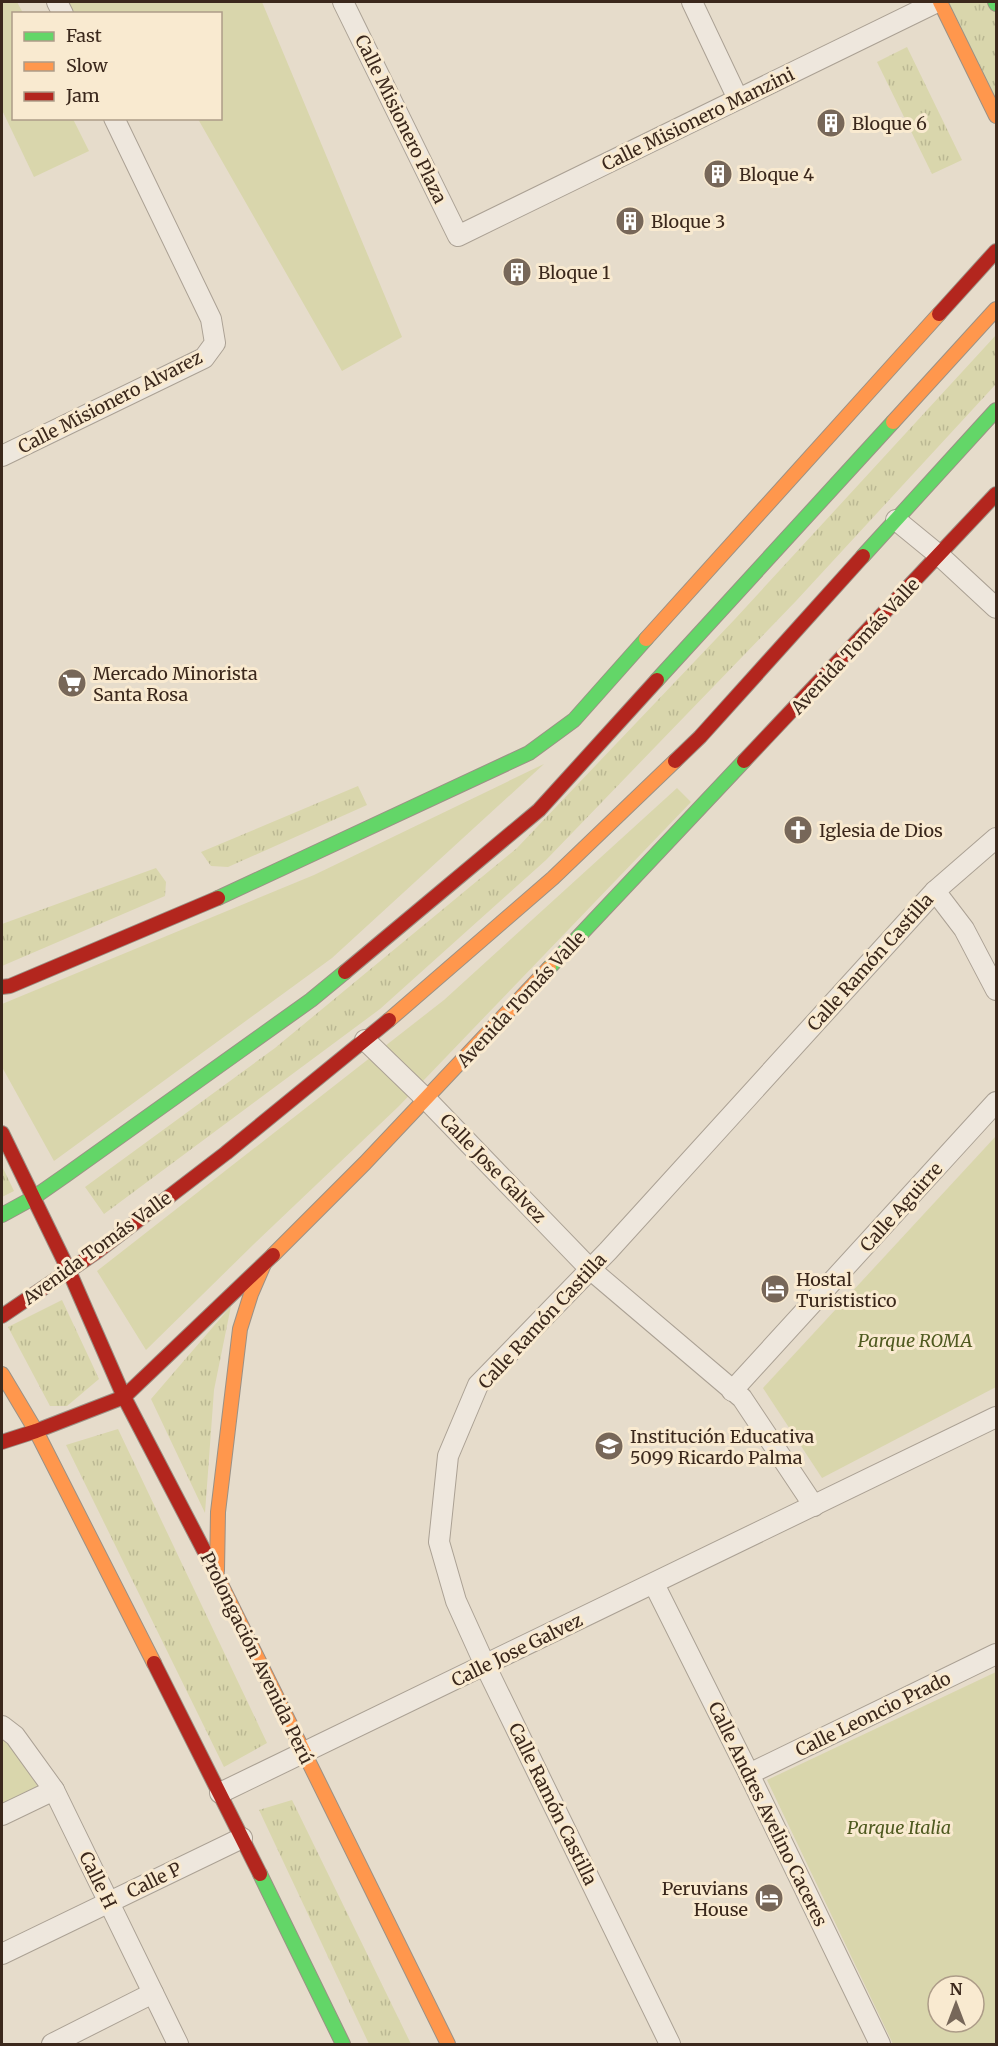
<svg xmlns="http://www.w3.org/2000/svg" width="998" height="2046" viewBox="0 0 998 2046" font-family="Merriweather,serif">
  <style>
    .grass { fill: url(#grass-tufts) }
    .park { fill: #d9d6ac; fill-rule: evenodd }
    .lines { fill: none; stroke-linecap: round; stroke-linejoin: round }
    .street-casing { stroke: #aba194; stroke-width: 22 }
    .fast-casing { stroke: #9b9185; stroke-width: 16 }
    .slow-casing { stroke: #9b9185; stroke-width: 16 }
    .jam-casing { stroke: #9b9185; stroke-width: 16 }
    .street { stroke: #eee7dd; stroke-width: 20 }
    .fast { stroke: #63d668; stroke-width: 14 }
    .slow { stroke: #ff974d; stroke-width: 14 }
    .jam { stroke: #b3261e; stroke-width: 14 }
    .labels { text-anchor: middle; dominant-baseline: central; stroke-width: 6; stroke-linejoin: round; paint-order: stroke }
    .street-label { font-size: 18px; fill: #3b281c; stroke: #f9ead0 }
    .poi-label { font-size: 18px; fill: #3b281c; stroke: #f9ead0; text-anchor: start }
    .park-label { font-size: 18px; font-style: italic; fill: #4f5a20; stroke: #f9ead0 }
  </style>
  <defs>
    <pattern id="grass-tufts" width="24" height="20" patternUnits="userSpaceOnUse" patternTransform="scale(1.5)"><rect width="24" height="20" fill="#d9d6ac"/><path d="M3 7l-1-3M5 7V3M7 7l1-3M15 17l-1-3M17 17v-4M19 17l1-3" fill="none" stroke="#bbb893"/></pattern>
  </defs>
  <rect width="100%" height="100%" fill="#e6dccb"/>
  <!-- grass -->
  <g class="grass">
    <path d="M 940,2 L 995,2 L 996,114 Z"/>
    <path d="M 907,47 L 962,160 L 932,174 L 877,62 Z"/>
    <path d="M 996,335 L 996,384 L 796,601 L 546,860 L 380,1009 L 104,1214 L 85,1187 L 275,1048 L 517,848 L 735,619 Z"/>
    <path d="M 358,786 L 367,805 L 228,867 L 211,866 L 201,852 Z"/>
    <path d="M 156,868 L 166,882 L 165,896 L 2,966 L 2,924 Z"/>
    <path d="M 2,1166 L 14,1191 L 2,1197 Z"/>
    <path d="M 62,1300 L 99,1379 L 67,1406 L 50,1406 L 8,1327 Z"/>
    <path d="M 231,1306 L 214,1390 L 205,1513 L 151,1399 Z"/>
    <path d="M 118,1429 L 267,1743 L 224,1767 L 66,1445 Z"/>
    <path d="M 292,1800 L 411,2044 L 369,2044 L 259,1810 Z"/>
  </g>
  <!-- park -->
  <g class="park">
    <path d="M 2,2 L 17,2 L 23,13 L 14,14 L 14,118 L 73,119 L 89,151 L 34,177 L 2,110 Z"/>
    <path d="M 69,2 L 262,2 L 402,337 L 342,371 L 198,119 L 220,118 L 220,14 L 74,13 Z"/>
    <path d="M 544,764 L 332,958 L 54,1161 L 2,1067 L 2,1004 L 314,875 Z"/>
    <path d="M 677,788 L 691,802 L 399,1106 L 255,1243 L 146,1350 L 97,1271 L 444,1000 Z"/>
    <path d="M 996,1136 L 996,1387 L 822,1478 L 763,1388 Z"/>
    <path d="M 996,1672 L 996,2044 L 893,2044 L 767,1780 ZM 938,1986 L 974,1986 L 974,2022 L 938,2022 Z"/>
    <path d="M 2,1739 L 15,1751 L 39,1788 L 2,1806 Z"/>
  </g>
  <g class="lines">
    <!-- street casing -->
    <g class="street-casing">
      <g id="street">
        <path d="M 57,2 L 63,14"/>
        <path d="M 343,2 L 458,236 L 937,2"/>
        <path d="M 692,2 L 738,99"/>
        <path d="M 2,456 L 204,358 L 215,343 L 211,319 L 114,118"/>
        <path d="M 896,520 L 940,556 L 996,608"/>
        <path d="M 935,891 L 964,929 L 996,990"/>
        <path d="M 365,1040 L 426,1099 L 590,1269 L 742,1398 L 814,1506"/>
        <path d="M 732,1391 L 996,1102"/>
        <path d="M 654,1584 L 749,1774 L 880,2044"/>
        <path d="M 2,1726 L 15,1736 L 54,1790 L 178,2044"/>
        <path d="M 749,1774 L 996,1654"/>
        <path d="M 220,1793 L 996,1417"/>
        <path d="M 2,1815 L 54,1790"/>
        <path d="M 2,1954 L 242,1838"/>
        <path d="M 52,2044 L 153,1993"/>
        <path d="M 670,2044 L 485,1665 L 456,1601 L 439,1542 L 448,1456 L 478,1385 L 608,1251 L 935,891 L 996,838"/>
      </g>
    </g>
    <!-- fast casing -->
    <g class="fast-casing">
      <g id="fast">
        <path d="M 995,2 L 996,4"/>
        <path d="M 863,556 L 996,410"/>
        <path d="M 657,680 L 893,422"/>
        <path d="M 218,898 L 529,753 L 574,720 L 646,639"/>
        <path d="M 549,968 L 744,761"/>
        <path d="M 2,1215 L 33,1198 L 66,1175 L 311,1000 L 345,972"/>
        <path d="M 260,1874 L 343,2044"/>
      </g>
    </g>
    <!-- slow casing -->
    <g class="slow-casing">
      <g id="slow">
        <path d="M 940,2 L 996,116"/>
        <path d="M 893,422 L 996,309"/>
        <path d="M 646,639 L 939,314"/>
        <path d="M 389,1020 L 553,878 L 675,761"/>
        <path d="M 273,1255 L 365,1163 L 549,968"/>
        <path d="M 2,1374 L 36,1431 L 154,1663"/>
        <path d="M 210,1562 L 448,2044"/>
        <path d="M 217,1571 L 218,1512 L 240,1329 L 251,1294 L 264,1264"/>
      </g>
    </g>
    <!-- jam casing -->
    <g class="jam-casing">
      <g id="jam">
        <path d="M 939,314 L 996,251"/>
        <path d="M 675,761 L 700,737 L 863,556"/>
        <path d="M 744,761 L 996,494"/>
        <path d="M 345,972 L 539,810 L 657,680"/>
        <path d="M 2,987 L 10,986 L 218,898"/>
        <path d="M 2,1133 L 69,1271 L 124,1397 L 210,1562"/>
        <path d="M 2,1316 L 98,1251 L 226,1153 L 389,1020"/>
        <path d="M 2,1442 L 36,1431 L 124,1397 L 273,1255"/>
        <path d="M 154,1663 L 260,1874"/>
      </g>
    </g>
    <!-- street -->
    <use href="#street" class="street"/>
    <!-- fast -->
    <use href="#fast" class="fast"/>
    <!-- slow -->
    <use href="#slow" class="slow"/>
    <!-- jam -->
    <use href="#jam" class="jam"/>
  </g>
  <!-- icons -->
  <defs>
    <g id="building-disc" transform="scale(1.5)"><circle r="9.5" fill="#776759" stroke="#f9ead0"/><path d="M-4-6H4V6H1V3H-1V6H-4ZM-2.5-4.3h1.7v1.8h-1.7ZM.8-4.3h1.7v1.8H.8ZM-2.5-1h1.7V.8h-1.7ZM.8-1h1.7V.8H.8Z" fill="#fff"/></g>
    <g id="supermarket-disc" transform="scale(1.5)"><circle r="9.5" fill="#776759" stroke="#f9ead0"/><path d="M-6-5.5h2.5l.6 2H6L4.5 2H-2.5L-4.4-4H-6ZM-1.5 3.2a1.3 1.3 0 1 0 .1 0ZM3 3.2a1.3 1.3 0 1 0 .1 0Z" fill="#fff"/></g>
    <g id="church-disc" transform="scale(1.5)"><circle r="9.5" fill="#776759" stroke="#f9ead0"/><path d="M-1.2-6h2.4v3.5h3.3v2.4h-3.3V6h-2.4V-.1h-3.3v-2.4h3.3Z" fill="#fff"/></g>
    <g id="hotel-disc" transform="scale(1.5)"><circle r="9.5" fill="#776759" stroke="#f9ead0"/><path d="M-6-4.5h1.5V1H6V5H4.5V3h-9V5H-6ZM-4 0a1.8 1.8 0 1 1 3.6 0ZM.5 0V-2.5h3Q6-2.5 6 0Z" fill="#fff"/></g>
    <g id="school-disc" transform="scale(1.5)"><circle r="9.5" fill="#776759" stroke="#f9ead0"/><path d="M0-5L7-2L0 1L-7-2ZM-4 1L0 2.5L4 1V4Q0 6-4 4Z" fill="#fff"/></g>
  </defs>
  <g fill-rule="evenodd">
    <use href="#building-disc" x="831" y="123"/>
    <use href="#building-disc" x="718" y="174"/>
    <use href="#building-disc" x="630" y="221"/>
    <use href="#building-disc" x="517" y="272"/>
    <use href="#supermarket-disc" x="72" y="683"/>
    <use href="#church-disc" x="798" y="830"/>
    <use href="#hotel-disc" x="775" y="1289"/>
    <use href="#school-disc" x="609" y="1446"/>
    <use href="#hotel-disc" x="769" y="1898"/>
  </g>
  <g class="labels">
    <!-- street labels -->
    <g class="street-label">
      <text transform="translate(401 119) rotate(64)">Calle Misionero Plaza</text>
      <text transform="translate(698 119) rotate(-26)">Calle Misionero Manzini</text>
      <text transform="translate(110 402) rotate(-27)">Calle Misionero Alvarez</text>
      <text transform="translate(855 646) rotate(-47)">Avenida Tomás Valle</text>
      <text transform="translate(870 962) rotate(-48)">Calle Ramón Castilla</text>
      <text transform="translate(521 999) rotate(-47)">Avenida Tomás Valle</text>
      <text transform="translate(493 1168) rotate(46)">Calle Jose Galvez</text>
      <text transform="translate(901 1207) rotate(-48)">Calle Aguirre</text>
      <text transform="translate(97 1248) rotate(-36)">Avenida Tomás Valle</text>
      <text transform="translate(542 1321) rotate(-47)">Calle Ramón Castilla</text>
      <text transform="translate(517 1650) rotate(-26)">Calle Jose Galvez</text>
      <text transform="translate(257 1658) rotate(64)">Prolongación Avenida Perú</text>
      <text transform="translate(873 1714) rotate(-26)">Calle Leoncio Prado</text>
      <text transform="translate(553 1804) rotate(64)">Calle Ramón Castilla</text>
      <text transform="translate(768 1814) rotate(64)">Calle Andres Avelino Caceres</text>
      <text transform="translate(98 1880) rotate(64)">Calle H</text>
      <text transform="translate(154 1880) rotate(-26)">Calle P</text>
    </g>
    <!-- poi labels -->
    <g class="poi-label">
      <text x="852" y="123">Bloque 6</text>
      <text x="739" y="174">Bloque 4</text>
      <text x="651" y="221">Bloque 3</text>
      <text x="538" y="272">Bloque 1</text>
      <text x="93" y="673">Mercado Minorista<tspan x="93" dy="21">Santa Rosa</tspan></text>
      <text x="819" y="830">Iglesia de Dios</text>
      <text x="796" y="1279">Hostal<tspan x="796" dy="21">Turististico</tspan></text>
      <text x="630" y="1436">Institución Educativa<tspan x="630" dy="21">5099 Ricardo Palma</tspan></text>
      <text x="748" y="1888" text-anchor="end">Peruvians<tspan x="748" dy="21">House</tspan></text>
    </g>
    <!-- park labels -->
    <g class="park-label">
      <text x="915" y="1340">Parque ROMA</text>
      <text x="899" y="1827">Parque Italia</text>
    </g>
  </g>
  <!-- border -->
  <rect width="998" height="2046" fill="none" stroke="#3b281c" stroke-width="6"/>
  <!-- legend -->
  <rect x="12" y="12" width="210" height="108" fill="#f9ead0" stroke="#ad9c88" stroke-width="1.5"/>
  <rect x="24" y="32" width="30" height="9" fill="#63d668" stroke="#ad9c88" stroke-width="1.5"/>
  <text x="66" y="42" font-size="18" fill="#3b281c">Fast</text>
  <rect x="24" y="62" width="30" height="9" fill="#ff974d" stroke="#ad9c88" stroke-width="1.5"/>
  <text x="66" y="72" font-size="18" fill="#3b281c">Slow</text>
  <rect x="24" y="92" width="30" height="9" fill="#b3261e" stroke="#ad9c88" stroke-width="1.5"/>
  <text x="66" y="102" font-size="18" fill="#3b281c">Jam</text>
  <!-- north arrow -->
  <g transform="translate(956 2004)"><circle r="28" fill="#f9ead0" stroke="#ad9c88" stroke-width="1.5"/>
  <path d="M0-4.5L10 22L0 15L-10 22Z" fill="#776759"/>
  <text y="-9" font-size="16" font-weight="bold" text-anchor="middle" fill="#3b281c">N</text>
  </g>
</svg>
